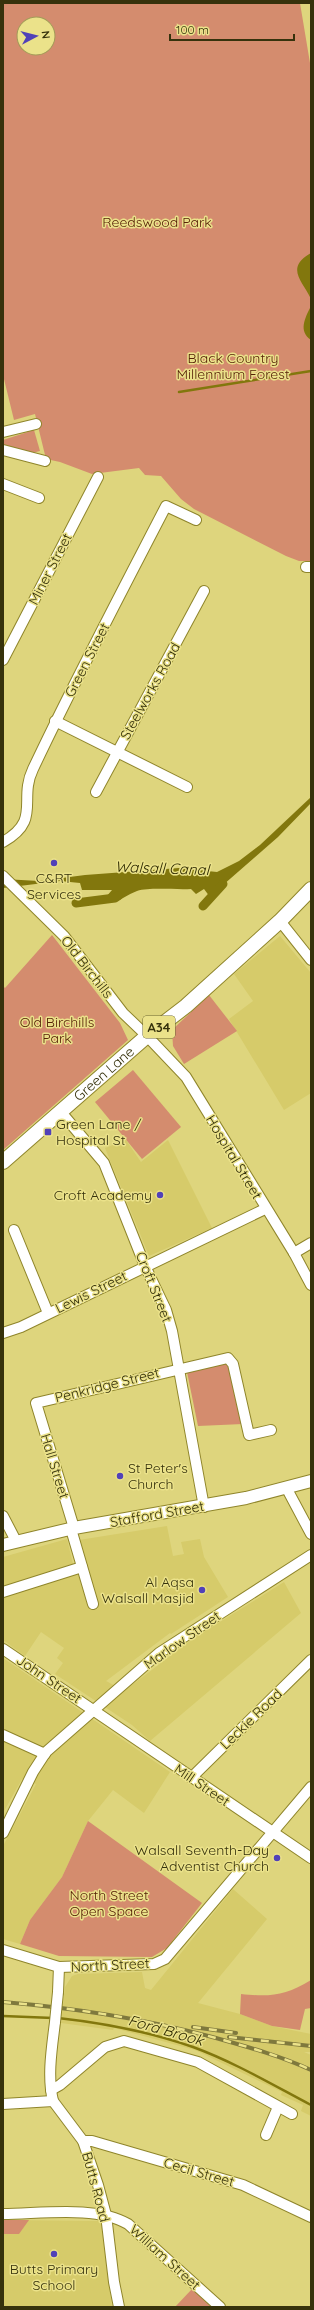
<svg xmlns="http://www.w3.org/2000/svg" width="314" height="2310" viewBox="0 0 314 2310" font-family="Quicksand,sans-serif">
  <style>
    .built { fill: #d6cb6a }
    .green { fill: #d48c6e; fill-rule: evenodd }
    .water { fill: #82770d }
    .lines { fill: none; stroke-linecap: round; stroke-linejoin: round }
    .stream { stroke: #82770d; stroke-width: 2.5 }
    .canal { stroke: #82770d; stroke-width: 9 }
    .minor-casing { stroke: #8f852b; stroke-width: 12 }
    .major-casing { stroke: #8f852b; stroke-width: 14 }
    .highway-casing { stroke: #8f852b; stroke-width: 16 }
    .minor { stroke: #fff; stroke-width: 10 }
    .major { stroke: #fff; stroke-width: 12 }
    .highway { stroke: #fff; stroke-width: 14 }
    .rail-casing { stroke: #7f793d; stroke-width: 4 }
    .rail { stroke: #ebe28a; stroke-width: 2.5; stroke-dasharray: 8; stroke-linecap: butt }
    .minor-bridge-casing { stroke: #8f852b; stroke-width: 12; stroke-linecap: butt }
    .minor-bridge { stroke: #fff; stroke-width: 10 }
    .poi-dot { fill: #5141b8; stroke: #ebe28a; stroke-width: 1.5 }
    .labels { text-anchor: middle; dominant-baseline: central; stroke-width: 3; stroke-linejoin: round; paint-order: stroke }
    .shield { fill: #ebe28a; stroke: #6c6732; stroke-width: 1 }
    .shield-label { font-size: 13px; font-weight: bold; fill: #36320c }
    .park-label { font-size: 14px; fill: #572208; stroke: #ebe28a }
    .street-label { font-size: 14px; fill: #36320c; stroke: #ebe28a }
    .poi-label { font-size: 14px; fill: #36320c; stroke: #ebe28a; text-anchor: end }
    .water-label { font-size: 15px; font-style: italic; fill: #2e2a01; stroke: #ebe28a }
  </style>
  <rect width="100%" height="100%" fill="#ded57d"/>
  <!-- built -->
  <g class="built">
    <path d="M 280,936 L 311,973 L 311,1093 L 284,1110 L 229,1019 L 253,1001 L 234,974 Z"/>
    <path d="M 126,1140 L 141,1162 L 168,1140 L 212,1228 L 149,1256 L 105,1148 Z"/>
    <path d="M 167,1526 L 173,1556 L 184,1554 L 181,1542 L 200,1539 L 204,1557 L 228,1597 L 171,1634 L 170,1633 L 106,1681 L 108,1682 L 124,1691 L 194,1638 L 284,1582 L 301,1613 L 150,1741 L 132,1725 L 55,1674 L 63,1663 L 57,1658 L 64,1648 L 41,1632 L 25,1656 L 3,1640 L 3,1598 L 80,1572 L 90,1610 L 98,1609 L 79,1540 Z"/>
    <path d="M 67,1539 L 73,1564 L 3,1587 L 3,1557 Z"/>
    <path d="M 3,1658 L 170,1772 L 144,1813 L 113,1790 L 88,1821 L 62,1877 L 30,1920 L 20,1944 L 3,1939 L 3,1846 L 36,1784 L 22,1779 L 3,1813 Z"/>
    <path d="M 233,1889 L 267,1919 L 198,2003 L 240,2014 L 272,2026 L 311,2034 L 311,2052 L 304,2052 L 311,2055 L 311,2116 L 301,2111 L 303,2105 L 281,2095 L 282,2092 L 195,2050 L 114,2028 L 113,2030 L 61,2023 L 65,1987 L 72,1976 L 78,1974 L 142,1972 L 145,1988 L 151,1990 Z"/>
    <path d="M 3,2220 L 101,2221 L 112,2307 L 3,2307 Z"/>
  </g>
  <!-- green -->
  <g class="green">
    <path d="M 3,3 L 300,3 L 311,69 L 311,561 L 299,561 L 286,556 L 194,509 L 181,499 L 161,476 L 145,475 L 139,468 L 92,474 L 60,462 L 46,459 L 35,414 L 14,420 L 3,375 ZM 24,24 L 48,24 L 48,48 L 24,48 Z"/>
    <path d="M 34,430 L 40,451 L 28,454 L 3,446 L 3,440 Z"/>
    <path d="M 52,935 L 120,1023 L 128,1040 L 3,1150 L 3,986 L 5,988 Z"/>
    <path d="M 209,995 L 237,1031 L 184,1064 L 173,1046 L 172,1030 Z"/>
    <path d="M 133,1070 L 181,1127 L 142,1159 L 95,1102 Z"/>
    <path d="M 225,1361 L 231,1363 L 243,1424 L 198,1426 L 187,1372 Z"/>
    <path d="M 88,1821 L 202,1903 L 167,1948 L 152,1957 L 59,1956 L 20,1944 L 30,1920 L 62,1877 Z"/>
    <path d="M 311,1980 L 311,2008 L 305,2009 L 300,2030 L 272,2026 L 240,2014 L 241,1994 C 270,1997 285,1996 311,1980 Z"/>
    <path d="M 3,2220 L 29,2220 L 19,2234 L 3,2234 Z"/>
    <path d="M 192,2289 L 212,2307 L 175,2307 Z"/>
  </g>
  <!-- water -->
  <g class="water">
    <path d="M 311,253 L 311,299 C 302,280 285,268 311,253 Z"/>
    <path d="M 311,306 L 311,340 C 298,331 305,318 311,306 Z"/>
    <path d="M 311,797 L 311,803 L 278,837 L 215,892 L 203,906 L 210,897 L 204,889 L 196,894 L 191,889 C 176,890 150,887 137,891 C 126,895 118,904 107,901 L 106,897 L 112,890 L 82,890 L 80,883 L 60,881 L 3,888 L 3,879 L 39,881 L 85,875 L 179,868 L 217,872 L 239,861 L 260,845 Z"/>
  </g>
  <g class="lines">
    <!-- stream -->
    <g class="stream">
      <path d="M 179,392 L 311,371"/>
      <path d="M 3,2016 L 53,2018"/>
      <path d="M 58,2018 C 104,2023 150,2032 193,2047 C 234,2062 273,2085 311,2105"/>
    </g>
    <!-- canal -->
    <g class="canal">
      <path d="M 76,903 L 115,898 L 118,896"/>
      <path d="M 203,906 L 223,884"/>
    </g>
    <!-- minor casing -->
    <g class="minor-casing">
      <g id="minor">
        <path d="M 3,432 L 36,424"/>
        <path d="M 3,450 L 45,461"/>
        <path d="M 3,484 L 39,498"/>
        <path d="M 306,567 L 311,567"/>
        <path d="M 3,660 L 98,477"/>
        <path d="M 55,721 L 187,787"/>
        <path d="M 96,792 L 204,591"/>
        <path d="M 3,842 C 42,820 18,800 33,769 C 75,680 121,593 166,506 L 196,520"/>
        <path d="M 3,876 L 64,936 L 123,1013 L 147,1036 L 186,1077 L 294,1253 L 311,1285"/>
        <path d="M 280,921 L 311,960"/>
        <path d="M 60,1111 L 104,1163 L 145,1266 L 166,1310 L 172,1331 L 204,1507"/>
        <path d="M 14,1230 L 48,1313"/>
        <path d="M 294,1253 L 311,1243"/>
        <path d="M 3,1333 L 21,1327 L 265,1209"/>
        <path d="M 287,1489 L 311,1534"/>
        <path d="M 3,1516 L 16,1541"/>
        <path d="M 74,1528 L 36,1403 L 228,1358 L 233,1364 L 249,1435 L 271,1430"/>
        <path d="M 71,1529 L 93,1604"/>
        <path d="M 3,1592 L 82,1567"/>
        <path d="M 3,1649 L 311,1858"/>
        <path d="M 3,1735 L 45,1754"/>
        <path d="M 191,1778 L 311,1660"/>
        <path d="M 3,1833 L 33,1772 L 46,1752 L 159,1653 L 311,1555"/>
        <path d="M 3,1950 L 59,1967 L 154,1964 L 165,1959 L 311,1787"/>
        <path d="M 58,1992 L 59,1967"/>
        <path d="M 55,2022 C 52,2047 47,2076 53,2101 L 83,2141 L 98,2185 L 106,2215 L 114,2282 L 119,2307"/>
        <path d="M 51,2090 L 60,2085 L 105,2047 L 124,2041 L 198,2062 L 292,2114"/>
        <path d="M 3,2104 L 53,2101"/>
        <path d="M 266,2135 L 278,2107"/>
        <path d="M 83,2141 L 92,2141 L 243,2185 L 311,2217"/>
        <path d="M 3,2214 C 39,2214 96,2205 128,2224 L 220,2307"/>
      </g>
    </g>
    <!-- major casing -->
    <g class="major-casing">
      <path id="major" d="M 3,1545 L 74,1528 L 246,1498 L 311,1481"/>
    </g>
    <!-- highway casing -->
    <g class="highway-casing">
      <g id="highway">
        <path id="s1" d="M 3,1162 L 147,1036 L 186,1006 L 280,921 L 311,889"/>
      </g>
    </g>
    <!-- minor -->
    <use href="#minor" class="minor"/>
    <!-- major -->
    <use href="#major" class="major"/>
    <!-- highway -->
    <use href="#highway" class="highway"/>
    <!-- rail casing -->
    <g class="rail-casing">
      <g id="rail">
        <path d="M 3,2002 C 75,2008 146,2019 216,2038 C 248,2047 281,2056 311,2070"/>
        <path d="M 193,2027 L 236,2033"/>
        <path d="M 229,2037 L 311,2046"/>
      </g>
    </g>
    <!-- rail -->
    <use href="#rail" class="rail"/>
    <!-- minor-bridge casing -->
    <g class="minor-bridge-casing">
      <path id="minor-bridge" d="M 55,2022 L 58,1992"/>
    </g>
    <!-- minor-bridge -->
    <use href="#minor-bridge" class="minor-bridge"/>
  </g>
  <!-- markers -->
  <g class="poi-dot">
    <circle cx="54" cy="863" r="4"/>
    <rect x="44" y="1128" width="8" height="8" rx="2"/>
    <circle cx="160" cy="1195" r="4"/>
    <circle cx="120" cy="1476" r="4"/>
    <circle cx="202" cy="1590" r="4"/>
    <circle cx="277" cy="1858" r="4"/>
    <circle cx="54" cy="2254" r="4"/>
  </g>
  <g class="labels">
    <!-- shield labels -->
    <rect class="shield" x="143" y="1016" width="32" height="22" rx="3"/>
    <g class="shield-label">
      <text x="159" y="1027">A34</text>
    </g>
    <!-- park labels -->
    <g class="park-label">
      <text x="157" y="222">Reedswood Park</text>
      <text x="233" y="358">Black Country<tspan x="233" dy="16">Millennium Forest</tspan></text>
      <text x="57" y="1022">Old Birchills<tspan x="57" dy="16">Park</tspan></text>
      <text x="109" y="1895">North Street<tspan x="109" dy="16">Open Space</tspan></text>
    </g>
    <!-- street labels -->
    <g class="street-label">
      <text transform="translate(50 569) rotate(-63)">Miner Street</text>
      <text transform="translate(87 660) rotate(-63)">Green Street</text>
      <text transform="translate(150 691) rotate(-61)">Steelworks Road</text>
      <text transform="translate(87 967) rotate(52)">Old Birchills</text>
      <text stroke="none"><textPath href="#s1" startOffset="134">Green Lane</textPath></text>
      <text transform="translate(234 1157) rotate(59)">Hospital Street</text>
      <text transform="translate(154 1287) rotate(68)">Croft Street</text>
      <text transform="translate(91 1292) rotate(-26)">Lewis Street</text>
      <text transform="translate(107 1385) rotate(-14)">Penkridge Street</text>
      <text transform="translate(55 1466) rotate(73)">Hall Street</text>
      <text transform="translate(157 1514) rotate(-10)">Stafford Street</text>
      <text transform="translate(182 1640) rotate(-35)">Marlow Street</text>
      <text transform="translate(49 1679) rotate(34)">John Street</text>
      <text transform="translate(251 1719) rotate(-44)">Leckie Road</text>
      <text transform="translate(202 1785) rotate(34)">Mill Street</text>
      <text transform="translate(110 1965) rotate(-3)">North Street</text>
      <text transform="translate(199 2172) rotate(16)">Cecil Street</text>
      <text transform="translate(96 2187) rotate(75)">Butts Road</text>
      <text transform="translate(165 2257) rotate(42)">William Street</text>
    </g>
    <!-- poi labels -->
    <g class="poi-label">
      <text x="54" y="878" text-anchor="middle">C&amp;RT<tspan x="54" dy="16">Services</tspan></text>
      <text x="56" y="1124" text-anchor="start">Green Lane /<tspan x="56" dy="16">Hospital St</tspan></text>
      <text x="152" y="1195">Croft Academy</text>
      <text x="128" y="1468" text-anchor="start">St Peter's<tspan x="128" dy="16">Church</tspan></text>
      <text x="194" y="1582">Al Aqsa<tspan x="194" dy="16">Walsall Masjid</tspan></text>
      <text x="269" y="1850">Walsall Seventh-Day<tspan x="269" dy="16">Adventist Church</tspan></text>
      <text x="54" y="2269" text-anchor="middle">Butts Primary<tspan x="54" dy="16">School</tspan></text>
    </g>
    <!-- water labels -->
    <g class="water-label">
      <text transform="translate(162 868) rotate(2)">Walsall Canal</text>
      <text transform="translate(166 2030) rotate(16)">Ford Brook</text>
    </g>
  </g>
  <!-- border -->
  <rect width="314" height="2310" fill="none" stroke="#36320c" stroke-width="8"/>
  <!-- north arrow -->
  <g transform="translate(36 36) rotate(83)"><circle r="19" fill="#ebe28a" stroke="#a39c58"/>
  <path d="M0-3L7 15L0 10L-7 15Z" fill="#5141b8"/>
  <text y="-6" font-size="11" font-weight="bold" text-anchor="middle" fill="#36320c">N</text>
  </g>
  <!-- scale -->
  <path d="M170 34v6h124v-6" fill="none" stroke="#36320c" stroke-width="2"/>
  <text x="176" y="34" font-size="12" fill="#36320c" stroke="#ebe28a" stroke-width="3" paint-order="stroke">100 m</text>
</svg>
